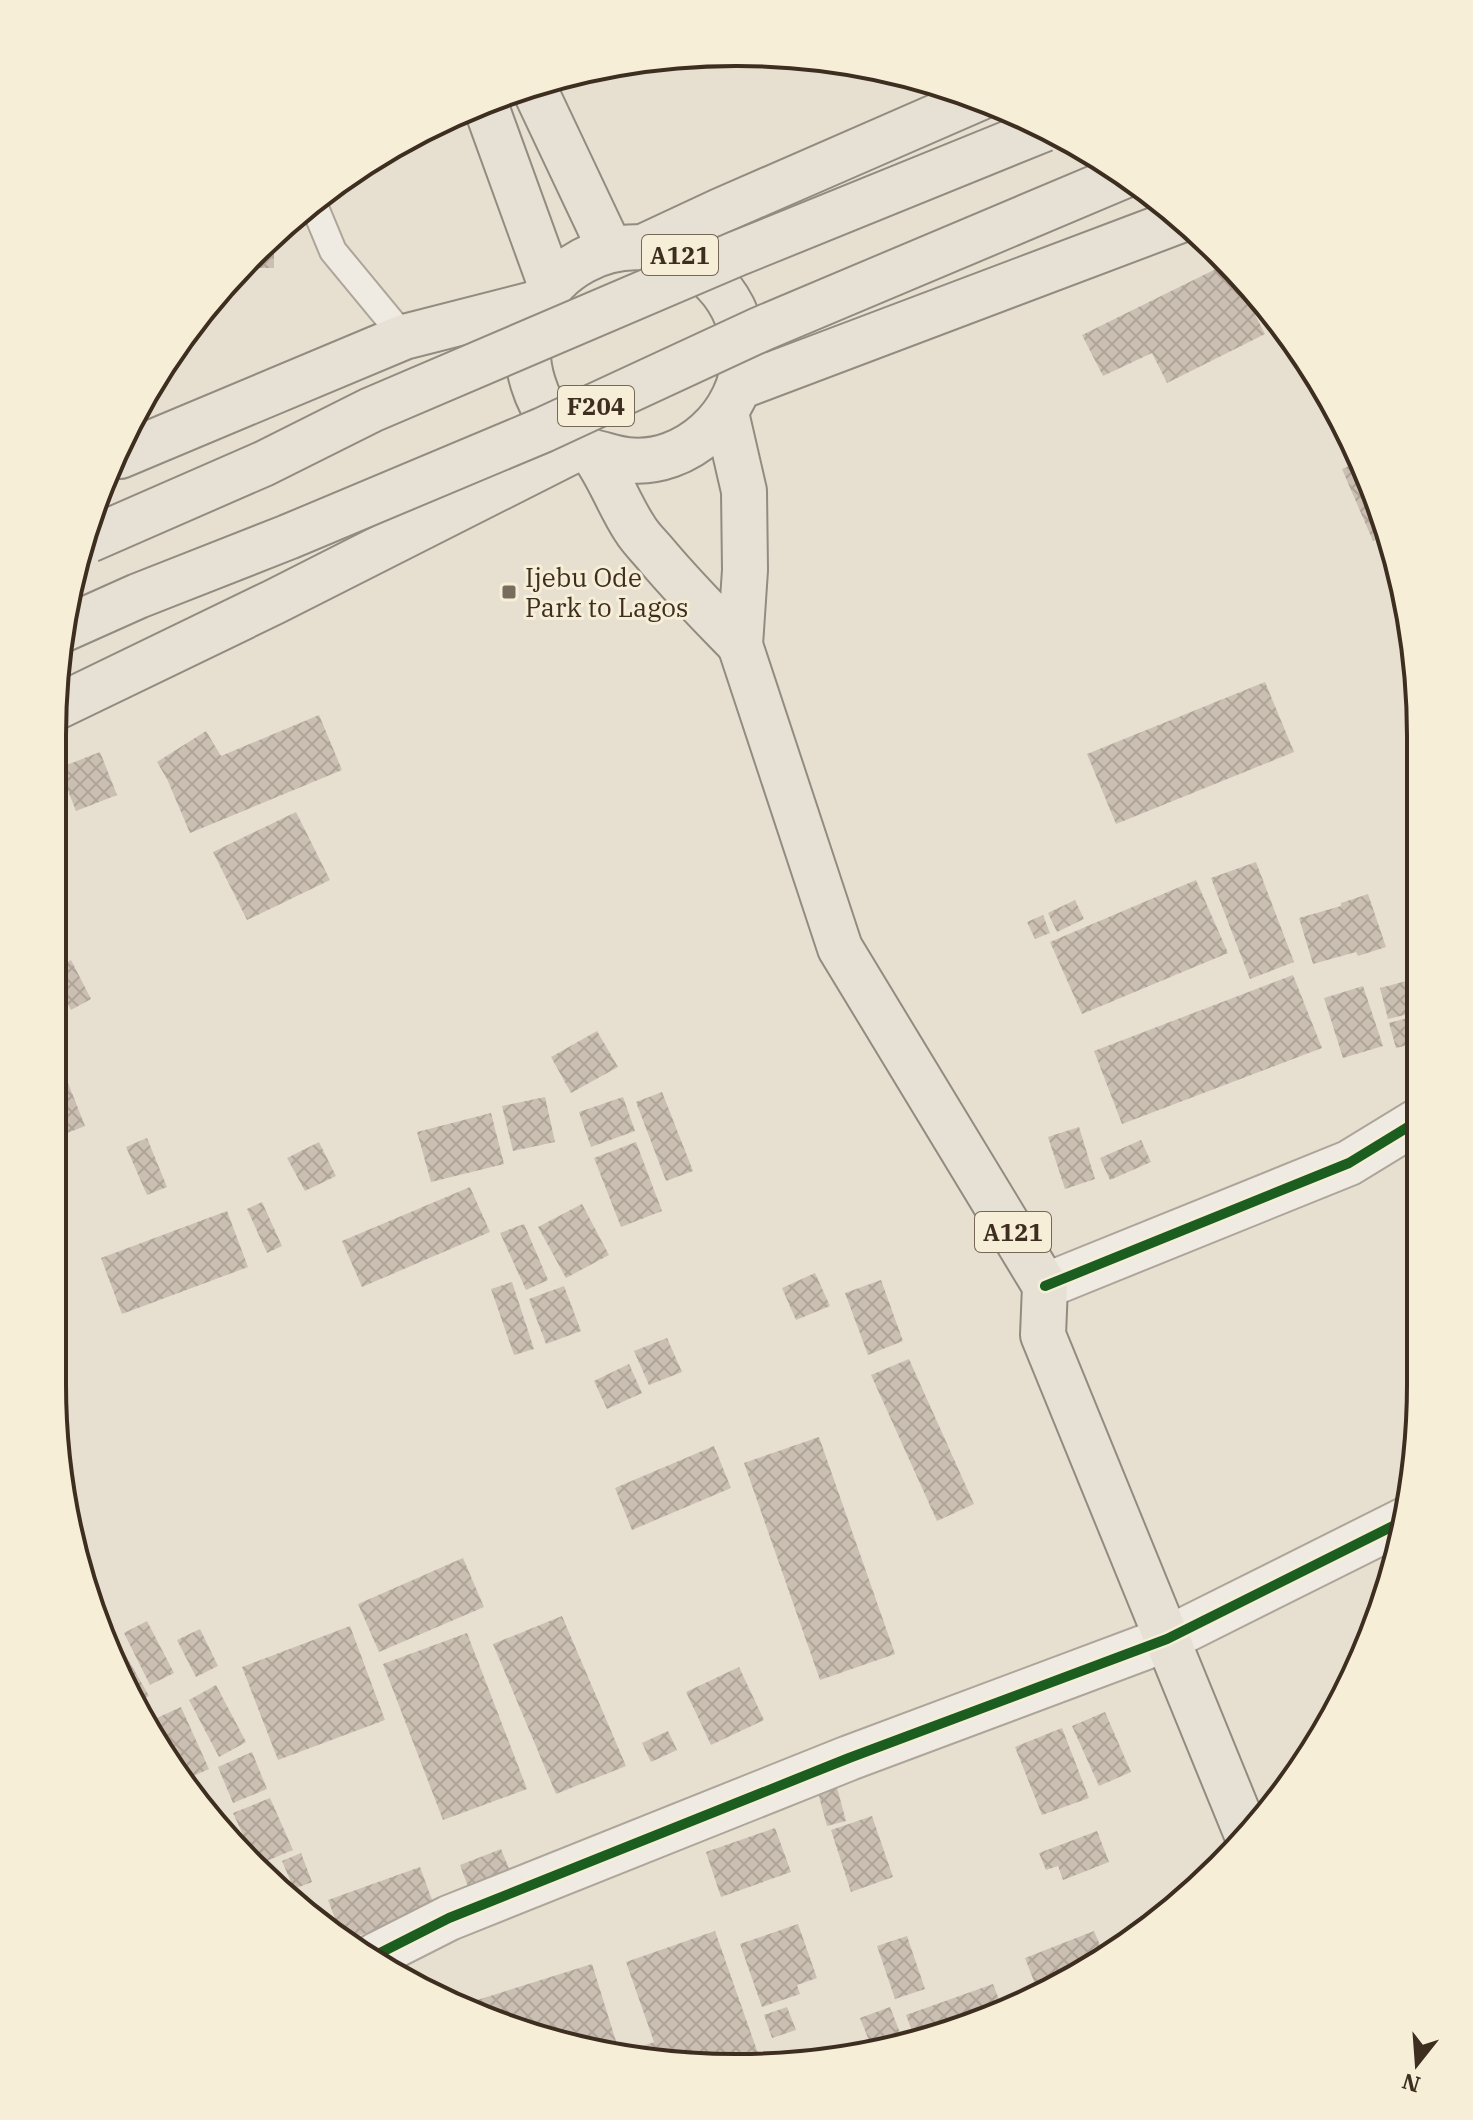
<svg xmlns="http://www.w3.org/2000/svg" width="1473" height="2120" viewBox="0 0 1473 2120" font-family="'IBM Plex Serif',serif">
  <style>
    .building { fill: url(#building-cross-hatch) }
    .lines { fill: none; stroke-linecap: round; stroke-linejoin: round }
    .lane-casing { stroke: #ada599; stroke-width: 30 }
    .street-casing { stroke: #ada599; stroke-width: 48 }
    .primary-casing { stroke: #928b80; stroke-width: 48 }
    .lane { stroke: #efebe3; stroke-width: 26 }
    .street { stroke: #efebe3; stroke-width: 44 }
    .primary { stroke: #e6e1d4; stroke-width: 44 }
    .primary-bridge-casing { stroke: #928b80; stroke-width: 48; stroke-linecap: butt }
    .primary-bridge { stroke: #e6e1d4; stroke-width: 44 }
    .cycleway-casing { stroke: #f7eed8; stroke-width: 15 }
    .cycleway { stroke: #1b5e20; stroke-width: 10 }
    .poi-dot { fill: #786c5e; stroke: #f7eed8; stroke-width: 3 }
    .labels { text-anchor: middle; dominant-baseline: central; stroke-width: 6; stroke-linejoin: round; paint-order: stroke }
    .shield { fill: #f7eed8; stroke: #756857; stroke-width: 2 }
    .shield-label { font-size: 24px; font-weight: bold; fill: #3d2e20 }
    .poi-label { font-size: 26px; fill: #3d2e20; stroke: #f7eed8; text-anchor: start }
    .rim { fill: none; stroke: #3d2e20; stroke-width: 4 }
  </style>
  <defs>
    <pattern id="building-cross-hatch" width="8" height="8" patternUnits="userSpaceOnUse" patternTransform="scale(2)"><rect width="8" height="8" fill="#cbbfb2"/><path d="M0 0l8 8M0 8l8-8" fill="none" stroke="#afa499"/></pattern>
  </defs>
  <rect width="100%" height="100%" fill="#e7e0d1"/>
  <!-- building -->
  <g class="building">
    <path d="M 274,235 L 274,268 L 241,268 L 253,252 Z"/>
    <path d="M 1228,263 L 1265,334 L 1167,383 L 1152,353 L 1103,376 L 1082,335 Z"/>
    <path d="M 1360,461 L 1385,536 L 1373,541 L 1342,469 Z"/>
    <path d="M 1265,682 L 1294,752 L 1116,824 L 1087,754 Z"/>
    <path d="M 319,715 L 342,770 L 190,833 L 167,779 L 157,762 L 206,731 L 221,756 Z"/>
    <path d="M 100,752 L 117,795 L 76,811 L 59,768 Z"/>
    <path d="M 52,798 L 64,820 L 52,826 Z"/>
    <path d="M 296,812 L 330,880 L 247,920 L 213,852 Z"/>
    <path d="M 1256,862 L 1294,962 L 1250,979 L 1211,878 Z"/>
    <path d="M 1196,880 L 1228,953 L 1082,1014 L 1050,942 Z"/>
    <path d="M 1368,894 L 1386,947 L 1358,956 L 1356,952 L 1313,964 L 1299,918 L 1341,906 L 1341,903 Z"/>
    <path d="M 1075,900 L 1084,919 L 1057,932 L 1048,913 Z"/>
    <path d="M 1043,915 L 1050,933 L 1035,939 L 1027,922 Z"/>
    <path d="M 71,960 L 91,999 L 71,1010 L 52,974 L 52,970 Z"/>
    <path d="M 1293,975 L 1322,1048 L 1122,1124 L 1094,1051 Z"/>
    <path d="M 1414,979 L 1421,1011 L 1388,1019 L 1380,988 Z"/>
    <path d="M 1363,986 L 1383,1046 L 1343,1058 L 1324,998 Z"/>
    <path d="M 1415,1016 L 1421,1042 L 1396,1048 L 1389,1023 Z"/>
    <path d="M 597,1031 L 618,1067 L 571,1093 L 551,1057 Z"/>
    <path d="M 68,1083 L 85,1126 L 52,1139 L 52,1089 Z"/>
    <path d="M 662,1092 L 693,1171 L 666,1181 L 636,1102 Z"/>
    <path d="M 545,1097 L 555,1142 L 513,1151 L 502,1106 Z"/>
    <path d="M 623,1097 L 635,1131 L 591,1147 L 579,1112 Z"/>
    <path d="M 491,1113 L 504,1164 L 431,1182 L 417,1132 Z"/>
    <path d="M 1079,1127 L 1095,1179 L 1065,1189 L 1048,1137 Z"/>
    <path d="M 147,1138 L 167,1187 L 147,1195 L 126,1147 Z"/>
    <path d="M 1141,1140 L 1151,1162 L 1110,1180 L 1100,1158 Z"/>
    <path d="M 319,1142 L 336,1176 L 305,1191 L 287,1158 Z"/>
    <path d="M 636,1142 L 662,1211 L 621,1227 L 594,1158 Z"/>
    <path d="M 470,1187 L 490,1232 L 362,1287 L 342,1241 Z"/>
    <path d="M 262,1202 L 282,1246 L 267,1253 L 247,1209 Z"/>
    <path d="M 582,1204 L 609,1255 L 566,1278 L 538,1227 Z"/>
    <path d="M 227,1211 L 248,1267 L 122,1314 L 101,1258 Z"/>
    <path d="M 524,1224 L 548,1280 L 526,1290 L 500,1233 Z"/>
    <path d="M 815,1273 L 830,1306 L 796,1320 L 782,1288 Z"/>
    <path d="M 881,1280 L 903,1341 L 868,1355 L 845,1293 Z"/>
    <path d="M 512,1282 L 534,1349 L 514,1355 L 491,1289 Z"/>
    <path d="M 564,1286 L 581,1331 L 546,1344 L 529,1299 Z"/>
    <path d="M 667,1338 L 682,1372 L 649,1385 L 634,1351 Z"/>
    <path d="M 909,1359 L 974,1504 L 937,1521 L 871,1375 Z"/>
    <path d="M 629,1364 L 642,1393 L 607,1409 L 594,1381 Z"/>
    <path d="M 819,1437 L 895,1654 L 820,1680 L 744,1463 Z"/>
    <path d="M 714,1446 L 731,1488 L 632,1530 L 615,1488 Z"/>
    <path d="M 463,1558 L 484,1607 L 379,1652 L 358,1604 Z"/>
    <path d="M 562,1616 L 626,1766 L 556,1794 L 493,1644 Z"/>
    <path d="M 147,1621 L 174,1673 L 150,1685 L 124,1633 Z"/>
    <path d="M 350,1626 L 385,1720 L 278,1760 L 242,1667 Z"/>
    <path d="M 200,1629 L 218,1666 L 196,1677 L 177,1640 Z"/>
    <path d="M 467,1633 L 527,1789 L 443,1820 L 383,1664 Z"/>
    <path d="M 114,1635 L 149,1696 L 139,1701 L 110,1637 Z"/>
    <path d="M 739,1667 L 764,1720 L 711,1745 L 686,1692 Z"/>
    <path d="M 216,1685 L 246,1742 L 219,1757 L 189,1700 Z"/>
    <path d="M 181,1707 L 209,1769 L 182,1781 L 167,1763 L 148,1722 Z"/>
    <path d="M 1105,1712 L 1131,1772 L 1099,1786 L 1072,1726 Z"/>
    <path d="M 1062,1728 L 1089,1798 L 1042,1815 L 1015,1747 Z"/>
    <path d="M 668,1731 L 677,1750 L 651,1762 L 642,1743 Z"/>
    <path d="M 252,1752 L 267,1789 L 233,1803 L 218,1767 Z"/>
    <path d="M 836,1784 L 846,1821 L 827,1826 L 817,1789 Z"/>
    <path d="M 204,1789 L 214,1809 L 209,1812 L 194,1794 Z"/>
    <path d="M 270,1798 L 293,1850 L 257,1865 L 233,1813 Z"/>
    <path d="M 872,1816 L 893,1877 L 851,1892 L 831,1830 Z"/>
    <path d="M 775,1828 L 791,1872 L 721,1897 L 706,1852 Z"/>
    <path d="M 1097,1831 L 1109,1862 L 1063,1880 L 1058,1866 L 1046,1870 L 1039,1853 Z"/>
    <path d="M 501,1849 L 512,1876 L 470,1892 L 460,1865 Z"/>
    <path d="M 301,1853 L 312,1882 L 294,1889 L 282,1861 Z"/>
    <path d="M 420,1867 L 435,1908 L 350,1939 L 340,1932 L 328,1900 Z"/>
    <path d="M 798,1924 L 817,1978 L 797,1985 L 800,1994 L 762,2007 L 740,1944 Z"/>
    <path d="M 715,1931 L 760,2059 L 648,2062 L 474,2016 L 458,2006 L 592,1964 L 620,2054 L 654,2042 L 626,1962 Z"/>
    <path d="M 1094,1931 L 1103,1952 L 1040,1997 L 1025,1958 Z"/>
    <path d="M 907,1936 L 925,1989 L 895,1999 L 877,1946 Z"/>
    <path d="M 993,1984 L 1003,2010 L 915,2039 L 906,2015 Z"/>
    <path d="M 787,2007 L 796,2030 L 772,2038 L 764,2015 Z"/>
    <path d="M 890,2007 L 904,2043 L 874,2053 L 860,2018 Z"/>
  </g>
  <g class="lines">
    <!-- lane casing -->
    <g class="lane-casing">
      <path id="lane" d="M 313,203 L 333,251 L 404,337"/>
    </g>
    <!-- street casing -->
    <g class="street-casing">
      <g id="street">
        <path d="M 1045,1286 L 1349,1163 L 1421,1119"/>
        <path d="M 376,1955 L 449,1918 L 849,1758 L 1167,1639 L 1407,1519"/>
      </g>
    </g>
    <!-- primary casing -->
    <g class="primary-casing">
      <g id="primary">
        <path d="M 533,86 L 610,249"/>
        <path d="M 484,101 L 551,286"/>
        <path d="M 645,246 L 720,211 L 979,98"/>
        <path d="M 739,387 L 1181,220"/>
        <path d="M 726,413 L 744,491 L 745,570 L 740,645 L 840,948 L 1045,1286 L 1043,1335 L 1247,1835"/>
        <path d="M 592,452 C 603,454 615,459 627,460 C 687,467 743,414 744,355 C 744,329 734,303 716,284 C 640,199 499,274 533,383 C 537,396 543,409 552,420 C 561,429 569,437 579,444 C 584,447 590,450 593,454 C 610,477 619,505 635,529 C 641,539 650,547 658,557 C 684,588 712,616 740,645"/>
        <path d="M 120,456 L 404,337 L 541,302"/>
        <path d="M 55,708 L 274,602 L 582,446"/>
      </g>
    </g>
    <!-- lane -->
    <use href="#lane" class="lane"/>
    <!-- street -->
    <use href="#street" class="street"/>
    <!-- primary -->
    <use href="#primary" class="primary"/>
    <!-- primary-bridge casing -->
    <g class="primary-bridge-casing">
      <g id="primary-bridge">
        <path d="M 89,540 L 263,464 L 371,410 L 736,254 L 1044,129"/>
        <path d="M 62,630 L 138,596 L 288,537 L 543,430 L 761,329 L 1126,175"/>
      </g>
    </g>
    <!-- primary-bridge -->
    <use href="#primary-bridge" class="primary-bridge"/>
    <!-- cycleway casing -->
    <g class="cycleway-casing">
      <g id="cycleway">
        <path d="M 1045,1286 L 1349,1163 L 1421,1119"/>
        <path d="M 376,1955 L 449,1918 L 849,1758 L 1167,1639 L 1407,1519"/>
      </g>
    </g>
    <!-- cycleway -->
    <use href="#cycleway" class="cycleway"/>
  </g>
  <!-- markers -->
  <rect class="poi-dot" x="501" y="584" width="16" height="16" rx="4"/>
  <g class="labels">
    <!-- shield labels -->
    <g class="shield">
      <rect x="642" y="235" width="76" height="40" rx="6"/>
      <rect x="558" y="386" width="76" height="40" rx="6"/>
      <rect x="975" y="1212" width="76" height="40" rx="6"/>
    </g>
    <g class="shield-label">
      <text x="680" y="255">A121</text>
      <text x="596" y="406">F204</text>
      <text x="1013" y="1232">A121</text>
    </g>
    <!-- poi labels -->
    <g class="poi-label">
      <text x="525" y="577">Ijebu Ode<tspan x="525" dy="30">Park to Lagos</tspan></text>
    </g>
  </g>
  <!-- crop -->
  <path d="M0 0H1473V2120H0ZM736 66H737A670 670 0 0 1 1407 736V1384A670 670 0 0 1 737 2054H736A670 670 0 0 1 66 1384V736A670 670 0 0 1 736 66Z" fill="#f7eed8" fill-rule="evenodd"/>
  <path class="rim" d="M736 66H737A670 670 0 0 1 1407 736V1384A670 670 0 0 1 737 2054H736A670 670 0 0 1 66 1384V736A670 670 0 0 1 736 66Z"/>
  <!-- north arrow -->
  <g transform="translate(1417 2064) rotate(197)" stroke="#f7eed8" stroke-width="6" paint-order="stroke">
  <path d="M0-6L14 30L0 20L-14 30Z" fill="#3d2e20"/>
  <text y="-12" font-size="22" font-weight="bold" text-anchor="middle" fill="#3d2e20">N</text>
  </g>
</svg>
